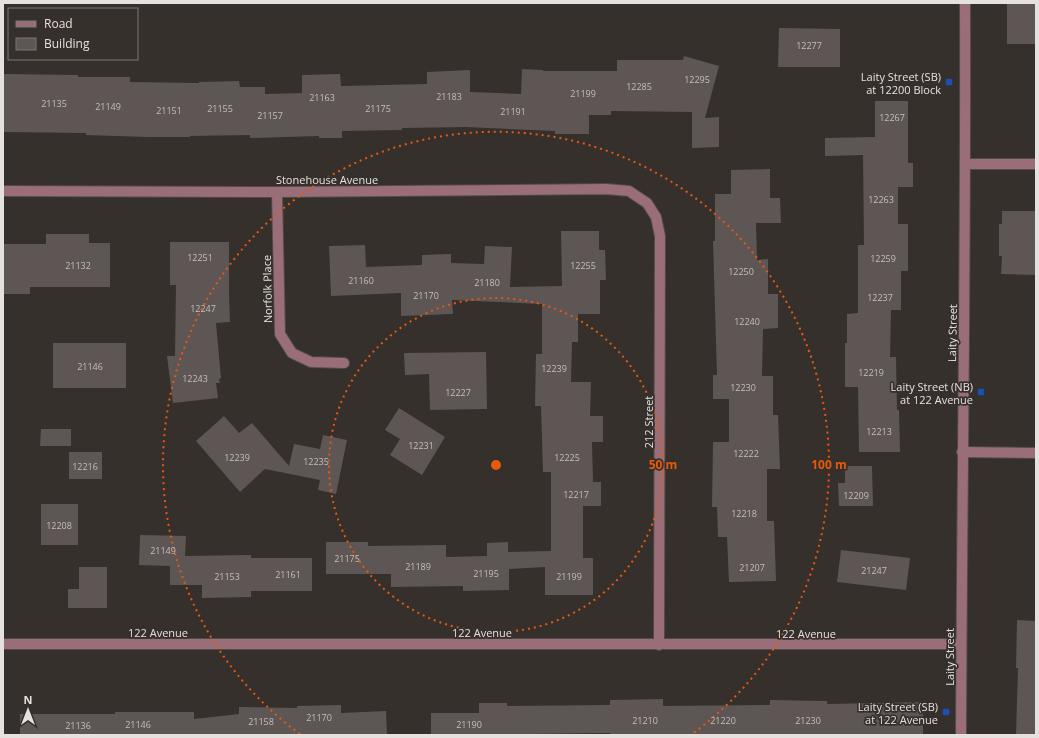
<svg xmlns="http://www.w3.org/2000/svg" width="1039" height="738" viewBox="0 0 1039 738" font-family="'Open Sans',sans-serif">
  <style>
    .building { fill: #5d5654 }
    .lines { fill: none; stroke-linecap: round; stroke-linejoin: round }
    .minor-casing { stroke: #514c49; stroke-width: 12 }
    .minor { stroke: #9a6e78; stroke-width: 10 }
    .ring { fill: none; stroke: #e8590c; stroke-width: 2; stroke-dasharray: 2 4 }
    .transit-dot { fill: #1a4fb4; stroke: #35302c; stroke-width: 1.5 }
    .labels { text-anchor: middle; dominant-baseline: central; stroke-width: 3.5; stroke-linejoin: round; paint-order: stroke }
    .number-label { font-size: 9px; fill: #c3bebc }
    .poi-label { font-size: 11px; fill: #e5e1df; stroke: #35302c; text-anchor: end }
    .street-label { font-size: 11px; fill: #e5e1df; stroke: #35302c }
    .centre { fill: #e8590c; stroke: #35302c; stroke-width: 2 }
    .ring-label { font-size: 12px; text-anchor: middle; font-weight: bold; fill: #e8590c; stroke: #35302c; stroke-width: 3.5; stroke-linejoin: round; paint-order: stroke }
  </style>
  <rect width="100%" height="100%" fill="#35302c"/>
  <!-- building -->
  <g class="building">
    <rect x="1007" y="3" width="29" height="41"/>
    <path d="M 779,28 L 840,29 L 840,67 L 778,67 Z"/>
    <path d="M 684,56 L 719,66 L 705,118 L 719,117 L 719,147 L 692,148 L 692,112 L 611,111 L 611,115 L 589,115 L 589,134 L 555,134 L 555,131 L 466,127 L 402,128 L 402,130 L 342,131 L 342,138 L 319,138 L 319,136 L 250,138 L 250,135 L 190,136 L 190,137 L 147,137 L 86,135 L 86,133 L 3,132 L 3,74 L 78,75 L 78,77 L 130,77 L 130,82 L 199,83 L 199,82 L 239,81 L 240,87 L 265,87 L 265,94 L 302,93 L 302,75 L 340,74 L 341,86 L 427,84 L 427,72 L 470,70 L 470,92 L 521,94 L 522,69 L 543,70 L 543,71 L 617,71 L 617,60 L 683,60 Z"/>
    <path d="M 875,101 L 908,101 L 908,163 L 913,163 L 913,187 L 898,187 L 898,224 L 908,224 L 908,271 L 901,271 L 901,310 L 891,310 L 890,357 L 896,357 L 897,410 L 899,410 L 900,452 L 859,452 L 858,387 L 845,387 L 845,343 L 847,343 L 847,314 L 858,313 L 858,245 L 864,245 L 863,155 L 825,156 L 825,138 L 875,137 Z"/>
    <path d="M 770,169 L 770,198 L 780,198 L 781,223 L 756,223 L 757,260 L 768,259 L 768,294 L 778,294 L 778,328 L 763,329 L 762,376 L 773,376 L 773,415 L 778,415 L 780,469 L 767,469 L 767,521 L 774,521 L 776,581 L 729,582 L 727,537 L 718,537 L 717,507 L 712,507 L 713,442 L 729,442 L 729,399 L 713,399 L 713,375 L 717,375 L 713,241 L 715,241 L 715,194 L 731,194 L 731,170 Z"/>
    <path d="M 1002,211 L 1036,211 L 1036,275 L 1001,274 L 1002,256 L 999,256 L 999,224 L 1002,224 Z"/>
    <path d="M 561,231 L 599,231 L 599,250 L 605,250 L 606,280 L 600,280 L 600,314 L 578,314 L 578,342 L 572,342 L 571,382 L 591,382 L 590,416 L 603,416 L 603,442 L 592,442 L 593,482 L 601,482 L 601,506 L 583,506 L 583,558 L 593,558 L 593,595 L 545,595 L 545,567 L 509,569 L 509,590 L 463,591 L 463,586 L 391,587 L 391,574 L 326,574 L 326,542 L 368,542 L 368,546 L 446,545 L 446,557 L 487,556 L 487,543 L 508,542 L 508,552 L 551,551 L 551,472 L 543,472 L 541,406 L 535,406 L 536,354 L 542,354 L 542,304 L 452,300 L 453,314 L 401,316 L 401,293 L 331,296 L 329,246 L 365,245 L 366,267 L 422,265 L 422,255 L 451,254 L 451,263 L 484,264 L 485,246 L 512,247 L 510,287 L 562,286 Z"/>
    <path d="M 46,234 L 89,234 L 89,243 L 110,243 L 110,287 L 30,287 L 30,294 L 3,294 L 3,244 L 46,244 Z"/>
    <path d="M 170,242 L 229,242 L 229,293 L 230,322 L 216,323 L 221,378 L 219,379 L 220,383 L 216,383 L 218,398 L 173,403 L 167,356 L 175,356 L 176,285 L 170,285 Z"/>
    <rect x="53" y="343" width="73" height="45"/>
    <path d="M 486,352 L 487,409 L 430,410 L 429,374 L 405,375 L 404,353 Z"/>
    <path d="M 399,408 L 445,437 L 422,475 L 390,455 L 400,439 L 385,430 Z"/>
    <path d="M 224,416 L 239,433 L 252,423 L 289,466 L 294,444 L 320,449 L 323,435 L 347,440 L 336,494 L 318,490 L 320,480 L 265,469 L 240,492 L 196,441 Z"/>
    <path d="M 41,429 L 71,429 L 71,446 L 40,446 Z"/>
    <rect x="69" y="452" width="33" height="27"/>
    <path d="M 845,466 L 872,466 L 873,506 L 839,506 L 838,483 L 845,483 Z"/>
    <rect x="41" y="504" width="37" height="41"/>
    <path d="M 140,535 L 186,536 L 185,556 L 251,555 L 251,558 L 312,558 L 312,591 L 251,591 L 251,597 L 202,598 L 202,585 L 170,585 L 170,566 L 139,565 Z"/>
    <path d="M 841,550 L 910,558 L 906,590 L 837,582 Z"/>
    <path d="M 79,567 L 107,567 L 107,608 L 68,608 L 68,589 L 79,589 Z"/>
    <path d="M 1017,620 L 1036,621 L 1036,735 L 1016,735 L 1018,668 L 1016,668 Z"/>
    <path d="M 663,699 L 663,706 L 770,705 L 770,700 L 827,701 L 827,704 L 923,702 L 923,735 L 611,735 L 610,733 L 431,735 L 431,713 L 479,713 L 479,703 L 507,703 L 507,706 L 610,705 L 610,700 Z"/>
    <path d="M 341,705 L 341,713 L 386,711 L 387,735 L 20,735 L 20,714 L 115,714 L 115,712 L 194,712 L 194,719 L 239,714 L 239,707 L 297,708 L 297,706 Z"/>
  </g>
  <g class="lines">
    <!-- minor casing -->
    <g class="minor-casing">
      <g id="minor">
        <path d="M 966,164 L 1036,164"/>
        <path d="M 3,191 L 277,192 L 606,189 L 629,191 L 647,203 L 656,217 L 660,236 L 659,645"/>
        <path d="M 277,192 L 280,334 L 292,353 L 311,362 L 344,363"/>
        <path d="M 962,452 L 1036,453"/>
        <path d="M 3,644 L 961,644"/>
        <path d="M 961,735 C 962,491 966,247 965,3"/>
      </g>
    </g>
    <!-- minor -->
    <use href="#minor" class="minor"/>
  </g>
  <!-- distance rings -->
  <g class="ring">
    <circle cx="496" cy="465" r="167"/>
    <path d="M300 734A333 333 0 1 1 692 734"/>
  </g>
  <!-- markers -->
  <g class="transit-dot">
    <rect x="945" y="78" width="8" height="8" rx="2"/>
    <rect x="977" y="388" width="8" height="8" rx="2"/>
    <rect x="942" y="708" width="8" height="8" rx="2"/>
  </g>
  <g class="labels">
    <!-- number labels -->
    <g class="number-label">
      <text x="809" y="45">12277</text>
      <text x="697" y="79">12295</text>
      <text x="639" y="86">12285</text>
      <text x="583" y="93">21199</text>
      <text x="449" y="96">21183</text>
      <text x="322" y="97">21163</text>
      <text x="54" y="103">21135</text>
      <text x="108" y="106">21149</text>
      <text x="220" y="108">21155</text>
      <text x="378" y="108">21175</text>
      <text x="169" y="110">21151</text>
      <text x="513" y="111">21191</text>
      <text x="270" y="115">21157</text>
      <text x="892" y="117">12267</text>
      <text x="881" y="199">12263</text>
      <text x="200" y="257">12251</text>
      <text x="883" y="258">12259</text>
      <text x="78" y="265">21132</text>
      <text x="583" y="265">12255</text>
      <text x="741" y="271">12250</text>
      <text x="361" y="280">21160</text>
      <text x="487" y="282">21180</text>
      <text x="426" y="295">21170</text>
      <text x="880" y="297">12237</text>
      <text x="203" y="308">12247</text>
      <text x="747" y="321">12240</text>
      <text x="90" y="366">21146</text>
      <text x="554" y="368">12239</text>
      <text x="871" y="372">12219</text>
      <text x="195" y="378">12243</text>
      <text x="743" y="387">12230</text>
      <text x="458" y="392">12227</text>
      <text x="879" y="431">12213</text>
      <text x="421" y="445">12231</text>
      <text x="746" y="453">12222</text>
      <text x="237" y="457">12239</text>
      <text x="567" y="457">12225</text>
      <text x="316" y="461">12235</text>
      <text x="85" y="466">12216</text>
      <text x="576" y="494">12217</text>
      <text x="856" y="495">12209</text>
      <text x="744" y="513">12218</text>
      <text x="59" y="525">12208</text>
      <text x="163" y="550">21149</text>
      <text x="347" y="558">21175</text>
      <text x="418" y="566">21189</text>
      <text x="752" y="567">21207</text>
      <text x="874" y="570">21247</text>
      <text x="486" y="573">21195</text>
      <text x="288" y="574">21161</text>
      <text x="227" y="576">21153</text>
      <text x="569" y="576">21199</text>
      <text x="319" y="717">21170</text>
      <text x="645" y="720">21210</text>
      <text x="723" y="720">21220</text>
      <text x="808" y="720">21230</text>
      <text x="261" y="721">21158</text>
      <text x="138" y="724">21146</text>
      <text x="469" y="724">21190</text>
      <text x="78" y="725">21136</text>
    </g>
    <!-- poi labels -->
    <g class="poi-label">
      <text x="941" y="76">Laity Street (SB)<tspan x="941" dy="13">at 12200 Block</tspan></text>
      <text x="973" y="386">Laity Street (NB)<tspan x="973" dy="13">at 122 Avenue</tspan></text>
      <text x="938" y="706">Laity Street (SB)<tspan x="938" dy="13">at 122 Avenue</tspan></text>
    </g>
    <!-- street labels -->
    <g class="street-label">
      <text x="327" y="179">Stonehouse Avenue</text>
      <text transform="translate(267 289) rotate(-91)">Norfolk Place</text>
      <text transform="translate(952 333) rotate(-89)">Laity Street</text>
      <text transform="translate(648 422) rotate(-90)">212 Street</text>
      <text x="158" y="632">122 Avenue</text>
      <text x="482" y="632">122 Avenue</text>
      <text x="806" y="633">122 Avenue</text>
      <text transform="translate(949 657) rotate(-90)">Laity Street</text>
    </g>
  </g>
  <circle cx="496" cy="465" r="6" class="centre"/>
  <g class="ring-label">
    <text x="663" y="469">50 m</text>
    <text x="829" y="469">100 m</text>
  </g>
  <!-- border -->
  <rect width="1039" height="738" fill="none" stroke="#e5e1df" stroke-width="8"/>
  <!-- legend -->
  <rect x="8" y="8" width="130" height="52" fill="#35302c" stroke="#7b7774"/>
  <rect x="16" y="21" width="20" height="6" fill="#9a6e78" stroke="#7b7774"/>
  <text x="44" y="28" font-size="12" fill="#e5e1df">Road</text>
  <rect x="16" y="38" width="20" height="12" fill="#5d5654" stroke="#7b7774"/>
  <text x="44" y="48" font-size="12" fill="#e5e1df">Building</text>
  <!-- north arrow -->
  <g transform="translate(28 710)" stroke="#35302c" stroke-width="3" paint-order="stroke">
  <path d="M0-3L7 15L0 10L-7 15Z" fill="#e5e1df"/>
  <text y="-6" font-size="11" font-weight="bold" text-anchor="middle" fill="#e5e1df">N</text>
  </g>
</svg>
